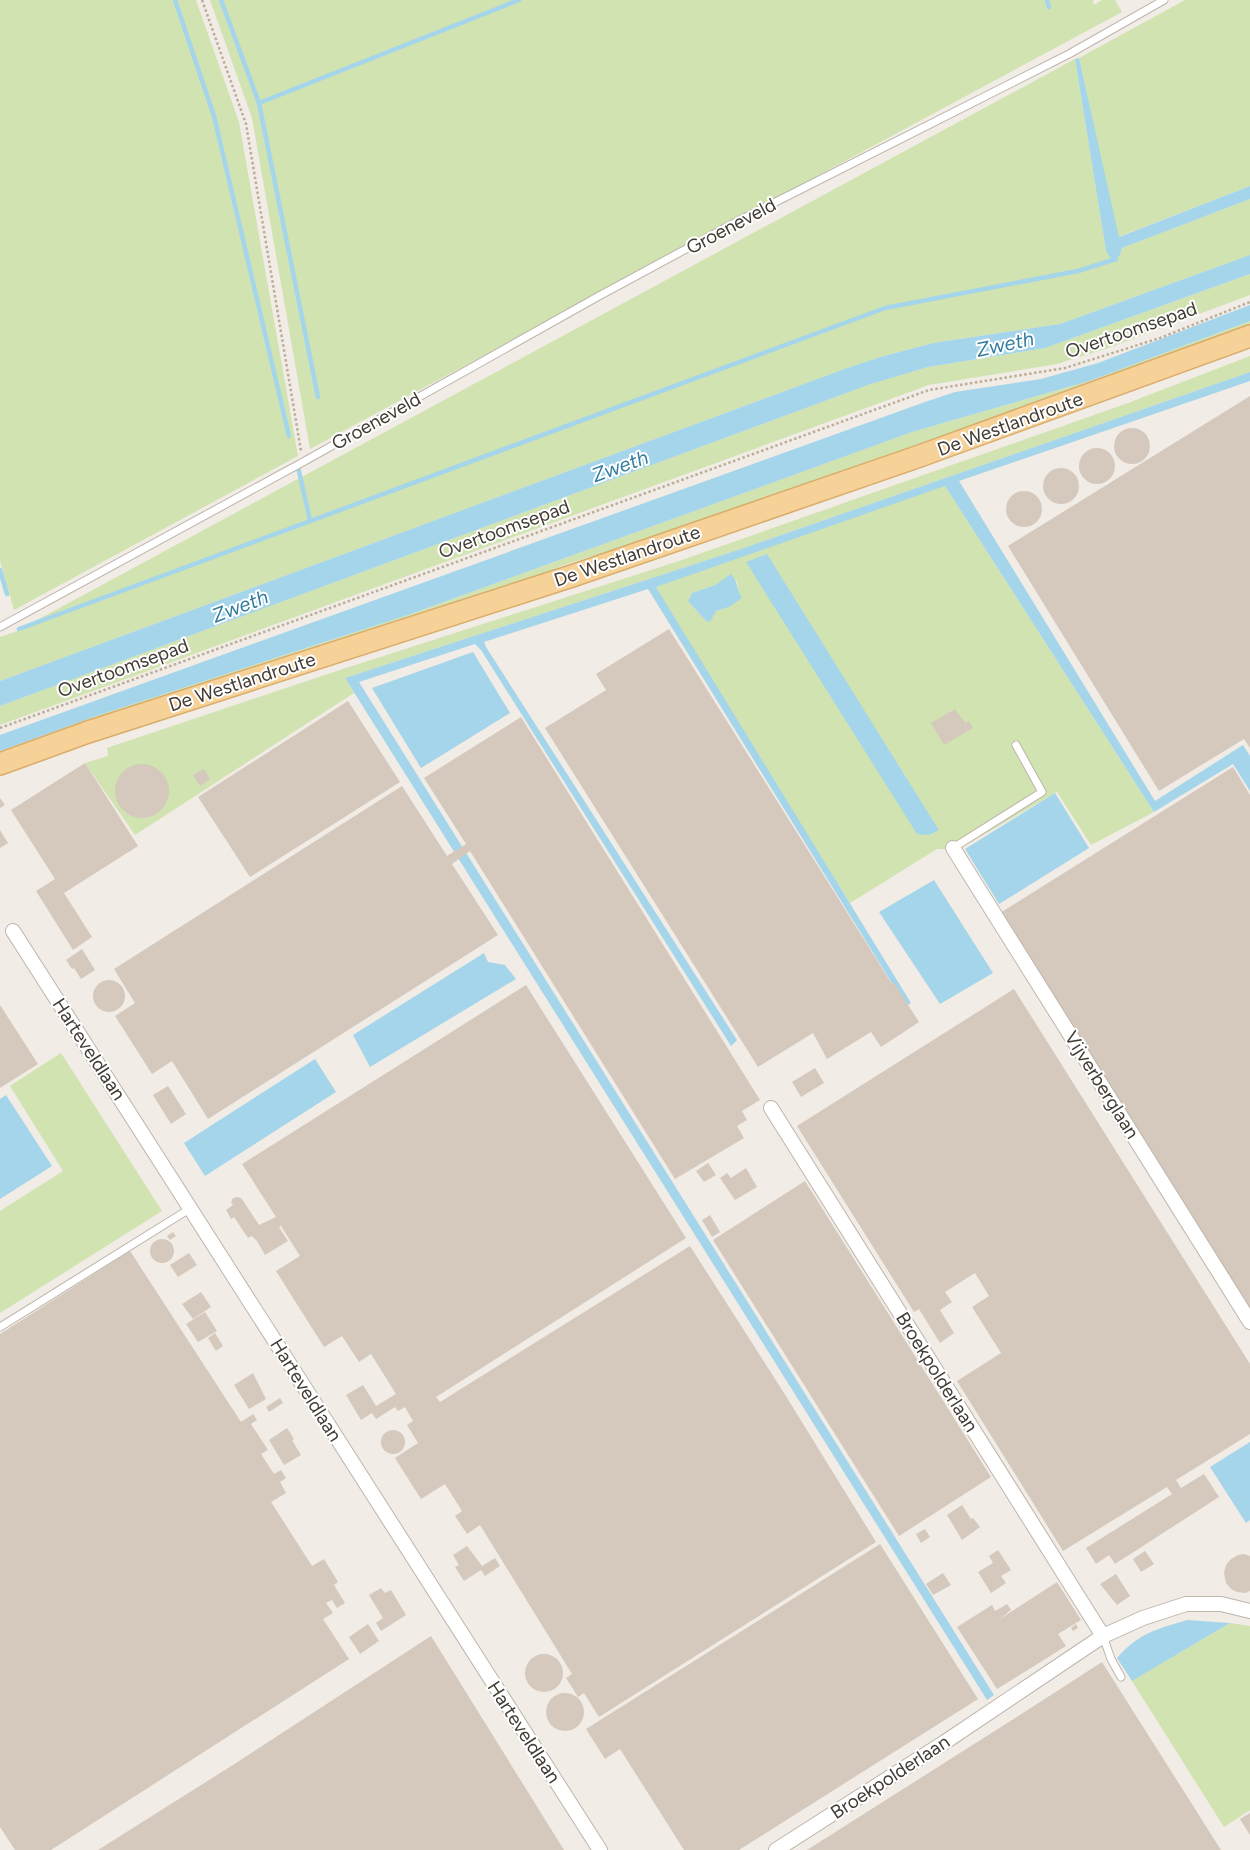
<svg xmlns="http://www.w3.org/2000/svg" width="1250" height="1850" viewBox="0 0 1250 1850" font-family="Figtree,sans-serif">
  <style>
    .green { fill: #d1e3b0; fill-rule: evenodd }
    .water { fill: #a5d5ea }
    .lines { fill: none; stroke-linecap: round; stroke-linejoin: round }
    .stream { stroke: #a5d5ea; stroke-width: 4.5 }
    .building { fill: #d5c9be }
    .lane-casing { stroke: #beb5ab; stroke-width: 9 }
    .street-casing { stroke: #beb5ab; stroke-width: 16 }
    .primary-casing { stroke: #daac6a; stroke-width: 24 }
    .path { stroke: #bcac9a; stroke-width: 2.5; stroke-dasharray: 2.5 2.5; stroke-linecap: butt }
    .lane { stroke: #fff; stroke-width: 7 }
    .street { stroke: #fff; stroke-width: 14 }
    .primary { stroke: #f6d198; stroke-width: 21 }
    .labels { text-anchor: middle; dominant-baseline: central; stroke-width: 4; stroke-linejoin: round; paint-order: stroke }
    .street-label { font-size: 19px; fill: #433c35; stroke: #fff }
    .water-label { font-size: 20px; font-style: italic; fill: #357d9f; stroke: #fff }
  </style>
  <rect width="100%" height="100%" fill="#f1ece5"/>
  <!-- green -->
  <g class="green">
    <path d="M 0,0 L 196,0 L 239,122 L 298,456 L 14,610 L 0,561 Z"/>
    <path d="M 210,0 L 1093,0 L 1094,5 L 1102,0 L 1115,0 L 1122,12 L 310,449 L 252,118 Z"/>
    <path d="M 1185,0 L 1250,0 L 1250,186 L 1118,237 L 1079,58 Z"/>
    <path d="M 1075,59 L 1106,251 L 1111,259 L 1115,259 L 1120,255 L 1122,248 L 1250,199 L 1250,255 L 1060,324 L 933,343 L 884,356 L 847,368 L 0,681 L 0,637 L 15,632 Z"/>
    <path d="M 1250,274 L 1250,295 L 1105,349 L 1057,364 L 929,385 L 0,725 L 0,706 L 868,385 L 928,367 L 1045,348 Z"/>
    <path d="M 1250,321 L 1250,330 L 658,541 L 589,557 L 561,566 L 523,584 L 0,759 L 0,751 L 96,716 L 408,615 L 912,432 L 1089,381 Z"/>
    <path d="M 1250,356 L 1250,372 L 744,548 L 345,678 L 354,693 L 135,835 L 85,763 L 108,756 L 107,748 L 340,670 L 682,560 L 1128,403 Z"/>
    <path d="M 945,486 L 1154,812 L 1091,845 L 1057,792 L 959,849 L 937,849 L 850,903 L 687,643 L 656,587 L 857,513 ZM 766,554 L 938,829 L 938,830 ZM 728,577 L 737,581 L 739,594 L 729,607 L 716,611 L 706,621 L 688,601 L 692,593 L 715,585 Z"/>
    <path d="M 61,1053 L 162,1211 L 0,1313 L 0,1211 L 63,1171 L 10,1086 Z"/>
    <path d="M 1230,1623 L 1250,1626 L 1250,1810 L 1224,1827 L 1132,1681 Z"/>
  </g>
  <!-- water -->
  <g class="water">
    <path d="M 1079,58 L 1119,237 L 1250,186 L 1250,199 L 1122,248 L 1120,255 L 1116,259 L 1111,259 L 1106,251 L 1075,59 Z"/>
    <path d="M 1250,255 L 1250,274 L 1045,348 L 928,367 L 868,385 L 0,706 L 0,681 L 847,368 L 884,356 L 933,343 L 1060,324 Z"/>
    <path d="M 1250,305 L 1250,321 L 1089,381 L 912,432 L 408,615 L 96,716 L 0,751 L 0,735 L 925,402 L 955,392 L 1041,379 L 1098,363 Z"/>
    <path d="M 1250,372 L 1250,381 L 959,481 L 1155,801 L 1243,745 L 1250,756 L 1250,791 L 1233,764 L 1154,812 L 945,486 L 656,587 L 911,1003 L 906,1006 L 648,589 L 484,642 L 486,647 L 737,1040 L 731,1046 L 481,650 L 475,644 L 359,682 L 994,1695 L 987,1700 L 345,678 L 744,548 Z"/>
    <path d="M 767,554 L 927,811 L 939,830 L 929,835 L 917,834 L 746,562 Z"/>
    <path d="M 731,574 C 739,583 736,589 742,598 L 729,607 L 716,611 L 710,622 L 706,621 L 688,601 L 692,593 L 715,585 Z"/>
    <path d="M 473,652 L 510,713 L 421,768 L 372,688 Z"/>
    <path d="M 1055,793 L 1089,848 L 999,904 L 965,849 Z"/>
    <path d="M 934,880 L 993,973 L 940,1004 L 879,912 Z"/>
    <path d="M 484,953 L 488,962 L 505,965 L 516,979 L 370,1067 L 353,1035 Z"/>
    <path d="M 315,1059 L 336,1092 L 205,1176 L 184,1143 Z"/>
    <path d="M 6,1095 L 52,1166 L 0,1199 L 0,1099 Z"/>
    <path d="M 1250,1442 L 1250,1520 L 1246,1523 L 1210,1467 Z"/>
    <path d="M 1187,1620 L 1230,1623 L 1132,1681 L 1117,1658 C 1139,1633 1157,1629 1187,1620 Z"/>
  </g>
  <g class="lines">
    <!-- stream -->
    <g class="stream">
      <path d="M 175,0 L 214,116 L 289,436"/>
      <path d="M 221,0 L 259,103 L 318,397"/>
      <path d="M 1047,0 L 1049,7"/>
      <path d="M 259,103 L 519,0"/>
      <path d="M 298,467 L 310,520"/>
      <path d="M 0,570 L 7,594"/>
      <path d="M 19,629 L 885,308 L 1078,271 L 1116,259"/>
    </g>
  </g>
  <!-- building -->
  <g class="building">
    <path d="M 1250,396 L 1250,748 L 1244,739 L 1159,791 L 1008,546 Z"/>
    <circle cx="1132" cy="446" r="18"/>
    <circle cx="1097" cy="466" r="18"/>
    <circle cx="1061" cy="486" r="18"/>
    <circle cx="1024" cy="509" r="18"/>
    <path d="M 669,629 L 892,984 L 894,983 L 919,1022 L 881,1047 L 871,1032 L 827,1059 L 813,1033 L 758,1067 L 545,728 L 606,690 L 596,674 Z"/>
    <path d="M 348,701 L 400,782 L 250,877 L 198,797 Z"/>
    <path d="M 955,709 L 965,723 L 969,721 L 973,728 L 944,745 L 931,723 Z"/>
    <path d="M 521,717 L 760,1100 L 742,1111 L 747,1120 L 737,1126 L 744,1138 L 675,1179 L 470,851 L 452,864 L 498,935 L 208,1119 L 172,1061 L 152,1074 L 115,1016 L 135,1003 L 114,969 L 402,786 L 447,856 L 466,844 L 424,778 Z"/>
    <path d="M 85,763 L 138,846 L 64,893 L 92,937 L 73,950 L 36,891 L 55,879 L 11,810 Z"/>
    <circle cx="142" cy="791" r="27"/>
    <path d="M 1233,767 L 1250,795 L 1250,1311 L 1000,913 Z"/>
    <path d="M 204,769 L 210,779 L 200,786 L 193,775 Z"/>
    <path d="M 0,798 L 5,805 L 0,808 Z"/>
    <path d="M 0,830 L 8,843 L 0,848 Z"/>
    <path d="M 82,949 L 95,970 L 81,979 L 74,968 L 72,969 L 66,960 Z"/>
    <circle cx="109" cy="996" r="16"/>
    <path d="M 526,985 L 686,1238 L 436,1397 L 440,1402 L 690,1246 L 784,1393 L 876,1542 L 599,1717 L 584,1693 L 578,1697 L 566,1678 L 572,1674 L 480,1525 L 467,1534 L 455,1516 L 462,1511 L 445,1484 L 421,1499 L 395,1458 L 418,1443 L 407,1425 L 413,1421 L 405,1407 L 398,1411 L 395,1407 L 376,1419 L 372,1413 L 361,1420 L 346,1395 L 363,1385 L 376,1406 L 396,1394 L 371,1354 L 359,1362 L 342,1336 L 324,1347 L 276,1271 L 300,1256 L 281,1226 L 279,1227 L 288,1241 L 265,1255 L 257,1241 L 252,1236 L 248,1238 L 234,1217 L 231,1219 L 226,1210 L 233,1205 L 231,1202 L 233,1198 L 238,1197 L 242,1199 L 259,1225 L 276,1217 L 242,1164 Z"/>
    <path d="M 1014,989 L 1250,1364 L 1250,1434 L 1176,1480 L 1181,1488 L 1204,1474 L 1219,1497 L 1115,1564 L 1109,1555 L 1096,1564 L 1086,1548 L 1172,1494 L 1167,1487 L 1063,1551 L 957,1381 L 1001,1353 L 972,1307 L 989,1296 L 975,1273 L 945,1292 L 952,1302 L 940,1310 L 954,1333 L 940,1343 L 919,1309 L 914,1312 L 797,1126 Z"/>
    <path d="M 0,1005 L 38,1064 L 0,1088 Z"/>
    <path d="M 815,1068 L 824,1083 L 801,1097 L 792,1082 Z"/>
    <path d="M 168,1086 L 186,1114 L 171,1124 L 153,1095 Z"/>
    <path d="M 708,1163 L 716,1175 L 704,1182 L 696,1171 Z"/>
    <path d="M 746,1168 L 757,1187 L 735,1200 L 720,1178 L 727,1173 L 731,1178 Z"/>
    <path d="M 805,1181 L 991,1477 L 899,1536 L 713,1240 Z"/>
    <path d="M 710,1215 L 720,1232 L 712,1237 L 702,1220 Z"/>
    <path d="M 173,1232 L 176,1236 L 170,1240 L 167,1236 Z"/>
    <circle cx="162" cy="1251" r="12"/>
    <path d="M 130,1251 L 241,1422 L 253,1414 L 257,1420 L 251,1424 L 268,1450 L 261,1454 L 274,1474 L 281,1470 L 286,1478 L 280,1482 L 286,1493 L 271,1502 L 312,1566 L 324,1559 L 338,1582 L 334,1585 L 345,1603 L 337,1608 L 332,1600 L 326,1603 L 333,1613 L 323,1619 L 349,1659 L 51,1850 L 15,1850 L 0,1827 L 0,1334 Z"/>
    <path d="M 189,1253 L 197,1265 L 178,1277 L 170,1265 Z"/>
    <path d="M 201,1292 L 211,1307 L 193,1319 L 182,1304 Z"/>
    <path d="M 205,1312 L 217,1331 L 198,1342 L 186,1324 Z"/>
    <path d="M 215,1333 L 223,1346 L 216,1351 L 208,1338 Z"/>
    <path d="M 253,1373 L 266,1399 L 249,1409 L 234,1385 Z"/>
    <path d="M 280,1398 L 283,1403 L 269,1412 L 266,1407 Z"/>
    <path d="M 287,1428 L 294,1439 L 292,1440 L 301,1455 L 284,1465 L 269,1440 Z"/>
    <circle cx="393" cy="1442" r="12"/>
    <path d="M 962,1505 L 971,1519 L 973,1518 L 980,1527 L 962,1540 L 947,1515 Z"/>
    <path d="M 925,1529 L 930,1537 L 921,1543 L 916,1534 Z"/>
    <path d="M 880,1544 L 978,1699 L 739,1850 L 684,1850 L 620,1749 L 605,1759 L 586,1729 Z"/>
    <path d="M 467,1546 L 482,1566 L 495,1558 L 500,1566 L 485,1576 L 481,1570 L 464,1581 L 455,1567 L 459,1565 L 453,1555 Z"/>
    <path d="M 998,1550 L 1011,1570 L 1001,1576 L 1006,1583 L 991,1593 L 978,1572 L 993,1563 L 989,1556 Z"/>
    <path d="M 1145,1551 L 1154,1564 L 1141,1572 L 1133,1559 Z"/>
    <path d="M 1244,1554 L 1250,1556 L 1250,1591 L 1245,1593 L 1237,1592 L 1231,1589 L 1226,1583 L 1224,1573 L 1226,1565 L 1231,1559 L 1238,1555 Z"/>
    <path d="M 943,1573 L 951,1585 L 933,1595 L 926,1584 Z"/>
    <path d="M 1116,1574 L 1130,1596 L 1117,1605 L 1100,1584 Z"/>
    <path d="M 1057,1582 L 1081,1620 L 1058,1634 L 1066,1646 L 997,1689 L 957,1627 L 992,1605 L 995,1611 L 1007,1604 L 1011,1610 L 1000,1619 Z"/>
    <path d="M 381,1588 L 385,1593 L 391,1590 L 406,1615 L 381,1631 L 376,1623 L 383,1618 L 369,1595 Z"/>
    <path d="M 368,1624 L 379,1641 L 360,1654 L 349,1637 Z"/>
    <path d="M 1076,1624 L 1078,1628 L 1073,1631 L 1071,1628 Z"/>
    <path d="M 431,1636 L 564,1850 L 98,1850 L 236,1763 Z"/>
    <circle cx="544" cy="1673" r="19"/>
    <path d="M 1102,1662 L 1221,1850 L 807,1850 L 1012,1720 Z"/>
    <circle cx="565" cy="1712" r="19"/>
    <path d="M 1250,1813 L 1250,1835 L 1240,1819 Z"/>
  </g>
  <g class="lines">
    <!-- lane casing -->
    <g class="lane-casing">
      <g id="lane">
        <path d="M 0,627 L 303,462 L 599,296 L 736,222 L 1069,54 L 1164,0"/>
        <path d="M 953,848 L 1042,792 L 1016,745"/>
        <path d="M 0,1327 L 191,1208"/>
        <path d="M 1103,1636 L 1111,1659 L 1121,1677"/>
      </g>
    </g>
    <!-- street casing -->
    <g class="street-casing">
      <g id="street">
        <path d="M 953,848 L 1250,1322"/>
        <path d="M 13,931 L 600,1850"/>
        <path d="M 771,1108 L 1103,1636"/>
        <path d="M 776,1850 L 945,1742 L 1103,1636 L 1143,1618 L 1186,1604 L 1221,1604 L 1250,1611"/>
      </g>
    </g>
    <!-- primary casing -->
    <g class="primary-casing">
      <path id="primary" d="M 0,764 L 88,732 L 572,576 L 917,457 L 1250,336"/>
    </g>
    <!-- path -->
    <g class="path">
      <path d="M 202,0 L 246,124 L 301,451"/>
      <path d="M 0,728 L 929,390 L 1065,368 L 1160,338 L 1250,302"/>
    </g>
    <!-- lane -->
    <use href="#lane" class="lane"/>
    <!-- street -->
    <use href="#street" class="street"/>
    <!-- primary -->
    <use href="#primary" class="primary"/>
  </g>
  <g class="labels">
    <!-- street labels -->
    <g class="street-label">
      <text transform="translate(731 226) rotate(-28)">Groeneveld</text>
      <text transform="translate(1131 330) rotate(-19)">Overtoomsepad</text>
      <text transform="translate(376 421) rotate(-29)">Groeneveld</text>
      <text transform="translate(1010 424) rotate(-20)">De Westlandroute</text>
      <text transform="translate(504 529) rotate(-20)">Overtoomsepad</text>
      <text transform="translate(627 556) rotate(-19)">De Westlandroute</text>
      <text transform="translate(123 668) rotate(-20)">Overtoomsepad</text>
      <text transform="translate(242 682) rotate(-18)">De Westlandroute</text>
      <text transform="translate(89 1049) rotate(57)">Harteveldlaan</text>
      <text transform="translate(1102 1085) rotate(58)">Vijverberglaan</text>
      <text transform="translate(937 1372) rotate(58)">Broekpolderlaan</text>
      <text transform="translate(306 1390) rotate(58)">Harteveldlaan</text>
      <text transform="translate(524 1732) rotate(57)">Harteveldlaan</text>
      <text transform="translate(890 1777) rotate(-33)">Broekpolderlaan</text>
    </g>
    <!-- water labels -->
    <g class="water-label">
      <text transform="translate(1005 344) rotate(-12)">Zweth</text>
      <text transform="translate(620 466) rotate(-20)">Zweth</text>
      <text transform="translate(240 606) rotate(-21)">Zweth</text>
    </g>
  </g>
</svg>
